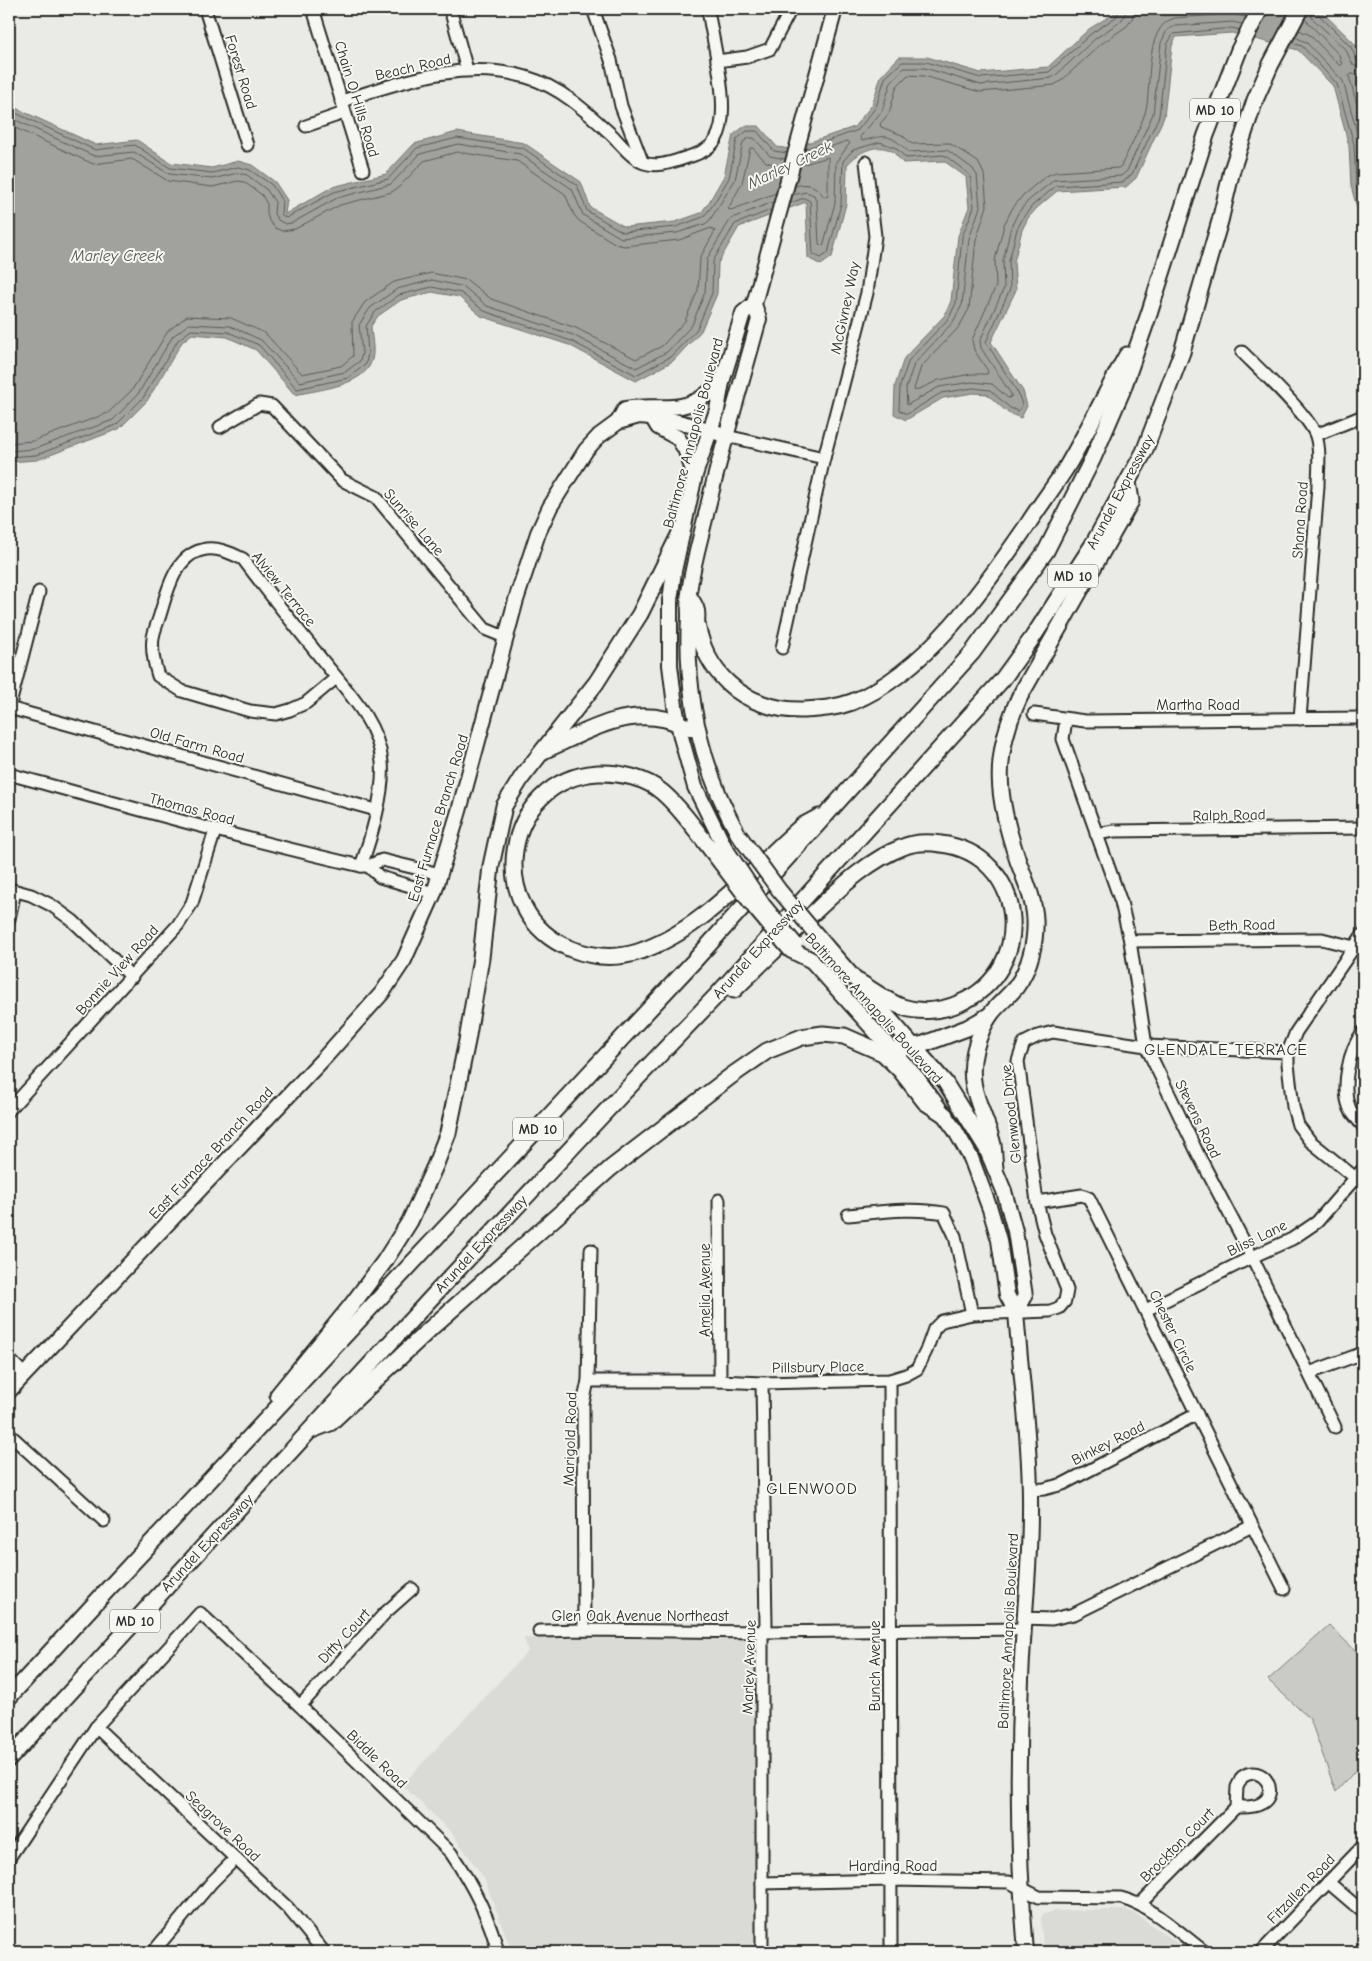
<svg xmlns="http://www.w3.org/2000/svg" width="1372" height="1961" viewBox="0 0 1372 1961" font-family="'Comic Neue',sans-serif">
  <style>
    .built { fill: #dadad6 }
    .green { fill: #cacac7; stroke: #7a7a79 }
    .water { fill: #a1a19e; stroke: #727270 }
    .lines { fill: none; stroke-linecap: round; stroke-linejoin: round }
    .shore { stroke: #5a5a59; stroke-width: 1 }
    .minor-casing { stroke: #2b2b2b; stroke-width: 15 }
    .major-casing { stroke: #2b2b2b; stroke-width: 18 }
    .highway-casing { stroke: #2b2b2b; stroke-width: 19 }
    .minor { stroke: #f6f6f2; stroke-width: 11 }
    .major { stroke: #f6f6f2; stroke-width: 14 }
    .highway { stroke: #f6f6f2; stroke-width: 15 }
    .major-bridge-casing { stroke: #2b2b2b; stroke-width: 18; stroke-linecap: butt }
    .highway-bridge-casing { stroke: #2b2b2b; stroke-width: 19; stroke-linecap: butt }
    .major-bridge { stroke: #f6f6f2; stroke-width: 14 }
    .highway-bridge { stroke: #f6f6f2; stroke-width: 15 }
    .labels { text-anchor: middle; dominant-baseline: central; stroke-width: 4; stroke-linejoin: round; paint-order: stroke }
    .shield { fill: #f6f6f2; stroke: #686867; stroke-width: 1 }
    .shield-label { font-size: 14px; font-weight: bold; fill: #2b2b2b }
    .street-label { font-size: 15px; fill: #2b2b2b; stroke: #f6f6f2 }
    .water-label { font-size: 16px; font-style: italic; fill: #545453; stroke: #f6f6f2 }
    .neighbourhood-label { font-size: 16px; letter-spacing: 1px; fill: #2b2b2b; stroke: #f6f6f2 }
  </style>
  <rect width="100%" height="100%" fill="#eaeae6"/>
  <filter id="ink" filterUnits="userSpaceOnUse"><feTurbulence type="fractalNoise" baseFrequency=".02" numOctaves="2"/><feDisplacementMap in="SourceGraphic" scale="10" xChannelSelector="R" yChannelSelector="G"/><feConvolveMatrix kernelMatrix="1 2 1 2 8 2 1 2 1" color-interpolation-filters="sRGB"/></filter>
  <g filter="url(#ink)">
    <!-- built -->
    <g class="built">
      <path d="M 524,1638 L 756,1639 L 755,1952 L 512,1952 L 484,1878 L 452,1833 L 402,1785 L 528,1651 Z"/>
      <path d="M 1088,1910 L 1126,1910 L 1136,1914 L 1190,1952 L 1044,1952 L 1041,1925 L 1041,1917 L 1044,1914 L 1055,1911 Z"/>
    </g>
    <!-- green -->
    <path class="green" d="M 1329,1625 L 1363,1658 L 1363,1762 L 1336,1792 L 1310,1719 L 1268,1680 Z"/>
    <!-- water -->
    <path class="water" d="M 1117,9 L 1319,9 L 1355,44 L 1363,63 L 1363,222 L 1359,216 L 1351,186 L 1349,146 L 1333,86 L 1298,50 L 1232,33 L 1176,37 L 1172,46 L 1164,117 L 1136,178 L 1126,187 L 1057,191 L 1037,208 L 1028,218 L 1022,230 L 1014,262 L 1016,290 L 991,342 L 1023,391 L 1027,406 L 1021,418 L 1008,413 L 987,394 L 973,393 L 943,398 L 906,420 L 894,414 L 895,386 L 904,358 L 945,315 L 951,301 L 958,236 L 969,207 L 966,177 L 944,161 L 903,163 C 900,160 896,154 892,151 C 876,142 857,153 847,165 L 846,204 L 832,257 L 821,265 L 808,258 L 806,202 L 739,227 L 718,263 L 717,294 L 701,331 L 673,361 L 636,381 L 569,345 L 481,316 L 459,297 L 432,292 L 401,300 L 378,316 L 371,326 C 371,335 374,345 373,354 C 371,386 320,389 295,395 L 256,350 L 227,337 L 192,334 L 182,342 L 147,401 L 119,429 L 37,460 L 9,462 L 9,105 L 96,145 L 137,140 L 171,163 L 212,168 L 238,161 L 252,165 L 275,182 L 287,200 L 285,214 L 332,187 L 386,174 L 414,144 L 457,132 L 524,143 L 581,182 L 590,207 L 625,227 L 675,222 L 701,213 L 709,202 L 724,176 L 733,135 L 745,126 L 759,126 L 777,147 L 790,149 L 854,127 L 872,105 L 881,76 L 899,57 L 927,57 L 981,73 L 1048,67 L 1089,29 L 1113,14 Z"/>
    <g class="lines">
      <!-- shore -->
      <g class="shore">
        <path d="M 1127,9 L 1125,15 L 1120,22 L 1096,38 L 1056,75 L 1051,78 L 981,85 L 925,68 L 904,68 L 891,82 L 882,111 L 860,137 L 862,141 C 888,134 889,134 909,152 L 947,150 L 972,168 L 977,175 L 980,207 L 969,239 L 962,305 L 953,322 L 914,364 L 906,388 L 907,405 L 939,387 L 972,382 L 992,384 L 1008,398 L 1011,397 L 1011,394 L 981,348 L 980,341 L 1004,288 L 1003,261 L 1011,227 L 1018,213 L 1028,201 L 1054,180 L 1121,176 L 1127,171 L 1153,114 L 1161,43 L 1167,30 L 1175,26 L 1232,22 L 1242,24"/>
        <path d="M 1134,9 L 1132,19 L 1127,26 L 1101,44 L 1061,81 L 1054,85 L 980,92 L 924,76 L 908,75 L 897,86 L 889,113 L 880,124 L 881,127 L 902,135 L 912,144 L 949,143 L 978,162 L 984,174 L 987,206 L 976,240 L 969,309 L 959,327 L 921,367 L 914,389 L 915,391 L 939,380 L 971,374 L 987,374 L 988,371 L 974,350 L 972,340 L 996,286 L 995,260 L 1004,225 L 1012,209 L 1023,195 L 1046,176 L 1056,172 L 1118,168 L 1121,166 C 1129,149 1139,131 1145,113 C 1153,89 1142,26 1175,18 L 1232,14 L 1246,17"/>
        <path d="M 1310,9 L 1312,18 L 1346,50 L 1353,65 L 1363,69"/>
        <path d="M 1316,9 L 1318,14 L 1351,47 L 1357,61 L 1363,63"/>
        <path d="M 1299,30 L 1310,35 L 1339,65 L 1342,65 L 1339,55 L 1305,19"/>
        <path d="M 1295,37 L 1306,42 L 1343,81 L 1360,143 L 1363,189"/>
        <path d="M 1292,43 L 1302,46 L 1337,84 L 1354,144 L 1356,185 L 1363,211"/>
        <path d="M 1363,76 L 1352,74 L 1349,76 L 1363,126"/>
        <path d="M 9,110 L 95,150 L 135,145 L 170,168 L 212,173 L 238,167 L 250,170 L 272,185 L 282,201 L 281,214 L 286,218 L 334,192 L 388,179 L 417,148 L 457,138 L 523,148 L 577,185 L 587,211 L 623,232 L 676,227 L 703,217 L 713,205 L 729,178 L 737,139 L 747,131 L 757,131 L 774,151 L 787,153"/>
        <path d="M 9,117 L 94,156 L 134,152 L 169,174 L 212,179 L 238,173 L 247,175 L 267,190 L 275,202 L 274,214 L 278,220 L 285,224 L 292,223 L 337,198 L 391,184 L 420,154 L 458,144 L 520,154 L 572,189 L 583,215 L 621,238 L 677,233 L 705,224 L 710,220 L 735,180 L 743,142 L 749,138 L 754,138 L 770,156 L 785,159"/>
        <path d="M 9,125 L 93,164 L 132,159 L 168,181 L 212,187 L 238,181 L 244,182 L 262,195 L 267,204 L 267,213 L 269,221 L 275,228 L 282,231 L 295,229 L 340,205 L 392,192 L 399,187 L 424,161 L 457,152 L 517,161 L 565,194 L 574,215 L 579,221 L 616,244 L 624,246 L 679,240 L 711,228 L 715,231 L 700,258 L 698,290 L 685,321 L 662,346 L 636,359 L 576,328 L 491,299 L 467,280 L 431,273 L 394,282 L 365,302 L 352,322 L 353,356 L 341,366 L 302,374 L 265,333 L 231,318 L 187,316 L 168,331 L 132,390 L 108,413 L 33,441 L 9,443"/>
        <path d="M 805,149 L 858,130 L 876,107 L 885,78 L 902,62 L 926,62 L 981,78 L 1049,72 L 1092,33 L 1116,17 L 1120,9"/>
        <path d="M 795,186 C 808,182 817,186 824,197 L 828,196 L 828,157 L 801,165"/>
        <path d="M 776,193 L 731,210 L 728,209 L 742,183 L 750,148 L 753,148 L 766,162 L 783,167"/>
        <path d="M 792,195 L 806,192 L 814,195 L 817,203 L 819,244 L 823,246 L 835,203 L 836,162 L 850,143 L 847,141 L 803,156"/>
        <path d="M 790,203 L 804,198 L 810,201 L 813,254 L 821,258 L 828,253 L 841,204 L 843,161 L 853,150 L 880,142 L 896,148 L 906,158 L 943,155 L 947,157 L 970,175 L 974,207 L 962,237 L 956,303 L 949,318 L 909,360 L 900,386 L 899,410 L 907,414 L 941,393 L 973,388 L 990,390 L 1010,408 L 1018,411 L 1022,405 L 1018,393 L 986,342 L 1010,289 L 1009,261 L 1017,229 L 1024,216 L 1033,205 L 1056,186 L 1123,182 L 1132,174 L 1159,116 L 1167,45 L 1173,34 L 1232,28 L 1240,30"/>
        <path d="M 9,451 L 34,449 L 113,420 L 138,394 L 173,336 L 189,324 L 230,326 L 261,340 L 300,382 L 345,372 L 360,361 L 362,353 L 359,325 L 370,308 L 397,289 L 432,280 L 464,287 L 487,306 L 573,335 L 636,368 L 667,352 L 692,325 L 705,292 L 707,259 L 730,220 L 735,217 L 773,202"/>
        <path d="M 9,457 L 36,455 L 116,425 L 143,398 L 178,340 L 191,330 L 228,332 L 259,345 L 297,389 L 348,378 L 366,364 L 368,353 L 366,326 L 375,312 L 399,295 L 432,287 L 461,293 L 484,311 L 571,341 L 636,375 L 670,357 L 697,329 L 712,293 L 713,261 L 735,224 L 771,210"/>
      </g>
      <!-- minor casing -->
      <g class="minor-casing">
        <g id="minor">
          <path d="M 205,9 L 247,145"/>
          <path d="M 313,9 L 363,170"/>
          <path d="M 450,9 L 467,70"/>
          <path d="M 593,9 L 611,60 L 621,106 L 642,161"/>
          <path d="M 717,61 L 747,57 L 770,49 L 791,9"/>
          <path d="M 341,101 C 402,82 462,59 526,77 C 561,87 587,112 613,136 C 621,145 633,159 644,163 C 659,168 674,161 688,157 C 699,154 710,149 716,139 C 733,112 712,41 708,9"/>
          <path d="M 306,126 L 344,113"/>
          <path d="M 1242,352 C 1259,369 1310,416 1316,436 C 1321,451 1318,470 1318,486 L 1300,719"/>
          <path d="M 220,427 L 259,404 L 272,406 L 342,480 L 376,497 L 485,629 L 507,638"/>
          <path d="M 1316,435 L 1363,416"/>
          <path d="M 726,436 L 824,458"/>
          <path d="M 782,648 L 824,458 L 867,293 L 875,236 L 866,162"/>
          <path d="M 336,678 L 306,703 L 290,710 L 276,714 L 250,711 L 182,691 L 158,676 C 154,663 151,651 153,638 C 154,630 158,622 160,615 C 167,592 175,556 202,550 C 216,546 231,553 243,559 C 267,591 291,621 316,652 C 341,685 378,719 382,762 C 385,791 371,838 361,866"/>
          <path d="M 9,708 L 376,810"/>
          <path d="M 9,708 L 39,592"/>
          <path d="M 1034,714 L 1085,721 L 1363,718"/>
          <path d="M 1066,720 L 1063,739 L 1121,902 L 1130,941 L 1146,1046 L 1197,1152 L 1252,1257 L 1335,1427"/>
          <path d="M 9,774 C 126,806 243,839 361,866 L 368,866 L 382,860 L 440,874"/>
          <path d="M 1096,834 L 1114,831 L 1363,828"/>
          <path d="M 368,866 L 380,877 L 434,893"/>
          <path d="M 9,889 L 31,895 L 51,905 L 73,921 L 132,977"/>
          <path d="M 9,919 L 15,891"/>
          <path d="M 1363,934 L 1296,1032 L 1288,1052 L 1288,1064 L 1293,1107 L 1298,1125 L 1310,1141 L 1363,1184"/>
          <path d="M 1130,941 L 1322,939 L 1354,947"/>
          <path d="M 1363,1032 C 1349,1049 1340,1090 1351,1111 C 1354,1116 1359,1121 1363,1126"/>
          <path d="M 9,1110 L 178,925 L 192,903 L 215,831"/>
          <path d="M 719,1200 L 720,1381"/>
          <path d="M 1037,1202 L 1082,1195 L 1089,1198 L 1284,1589"/>
          <path d="M 848,1215 C 880,1212 912,1207 944,1213 L 955,1236 L 972,1314"/>
          <path d="M 1146,1310 L 1252,1257 L 1292,1239 L 1317,1222 L 1363,1169"/>
          <path d="M 9,1359 L 24,1374"/>
          <path d="M 1309,1373 L 1363,1353"/>
          <path d="M 890,1380 L 891,1952"/>
          <path d="M 588,1381 L 720,1381 L 762,1383 L 890,1380 L 906,1375 L 917,1369 L 926,1351 L 934,1329 L 942,1321 L 972,1314 L 1050,1311 L 1059,1308 L 1065,1301 L 1067,1290 L 1045,1234 L 1037,1202 L 1018,1061 L 1024,1043 L 1038,1036 L 1053,1032 L 1146,1046 L 1288,1052"/>
          <path d="M 762,1383 L 766,1625 L 762,1632 L 762,1952"/>
          <path d="M 9,1434 L 104,1521"/>
          <path d="M 1030,1490 L 1044,1489 L 1063,1484 L 1197,1414"/>
          <path d="M 1024,1618 L 1052,1619 L 1074,1614 L 1252,1526"/>
          <path d="M 584,1630 L 583,1404 L 588,1381 L 591,1250"/>
          <path d="M 539,1631 L 584,1630 L 762,1632 L 1024,1629"/>
          <path d="M 300,1706 L 385,1613 L 412,1589"/>
          <path d="M 96,1727 L 288,1908 L 324,1952"/>
          <path d="M 9,1858 L 96,1727 L 200,1613 L 300,1706 L 451,1853 C 472,1884 489,1915 498,1952"/>
          <path d="M 1328,1882 L 1363,1912"/>
          <path d="M 762,1883 L 891,1880 L 1009,1882 L 1039,1897 L 1121,1898 C 1153,1906 1179,1933 1205,1952"/>
          <path d="M 1140,1904 L 1236,1807 C 1244,1807 1253,1808 1260,1804 C 1281,1795 1264,1762 1242,1777 L 1237,1787 L 1236,1807"/>
          <path d="M 153,1952 L 212,1882 L 235,1859"/>
          <path d="M 1261,1952 L 1363,1846"/>
        </g>
      </g>
      <!-- major casing -->
      <g class="major-casing">
        <g id="major">
          <path d="M 652,417 L 658,427 L 678,438 L 685,449 L 695,475"/>
          <path d="M 618,422 L 625,409 C 648,404 675,412 696,401 C 706,396 713,388 722,382"/>
          <path d="M 738,834 C 701,767 685,692 689,616 C 689,608 688,601 689,593 C 692,568 699,544 705,519 C 720,452 741,386 759,319 L 754,304 L 835,9"/>
          <path d="M 725,848 L 695,787 L 681,737 L 675,706 L 670,665 L 670,601 L 674,571 L 695,475 L 717,410 L 722,382 L 743,313 L 754,304"/>
          <path d="M 826,946 L 945,1082 L 986,1148 L 1004,1191 L 1015,1231 L 1025,1296 L 1016,1312"/>
          <path d="M 811,960 L 918,1079 L 955,1130 L 971,1158 L 990,1209 L 999,1240 L 1007,1295 L 1016,1312 C 1021,1379 1031,1446 1030,1513 C 1030,1568 1023,1624 1021,1679 C 1017,1770 1018,1862 1026,1952"/>
          <path d="M 9,1391 L 325,1057 L 382,993 L 404,960 L 434,893 L 459,811 L 516,600 L 538,533 L 550,507 L 586,450 L 599,436 L 618,422 L 639,416 L 662,418 L 710,430 L 726,436"/>
        </g>
      </g>
      <!-- highway casing -->
      <g class="highway-casing">
        <g id="highway">
          <path d="M 689,596 C 691,600 695,605 696,609 C 698,613 696,619 697,624 C 701,646 711,667 728,683 C 748,702 777,711 804,710 C 821,709 836,708 852,702 C 925,673 985,587 1028,524 C 1040,505 1054,487 1066,468 C 1088,431 1106,392 1127,355"/>
          <path d="M 543,751 C 583,734 619,709 665,719 C 676,722 687,727 698,730"/>
          <path d="M 716,856 C 699,835 683,810 662,792 C 646,778 619,772 598,773 C 502,779 482,913 571,949 C 592,957 616,959 638,952 C 704,930 751,870 802,826 L 819,817"/>
          <path d="M 734,990 C 758,966 783,943 807,919 C 836,892 866,861 903,847 C 915,842 928,842 941,844 C 1026,854 1038,969 960,1003 C 942,1011 921,1013 902,1007 C 886,1001 873,990 859,982"/>
          <path d="M 893,1050 L 924,1044 L 967,1028 L 990,1015"/>
          <path d="M 995,1168 C 994,1160 994,1152 993,1145 C 985,1111 965,1089 975,1050 C 978,1039 983,1025 990,1015 C 997,1005 1008,997 1016,987 C 1030,968 1036,942 1035,919 C 1034,899 1025,880 1018,861 C 997,799 991,758 1020,696 L 1131,501 L 1128,482"/>
          <path d="M 278,1395 L 351,1306 L 384,1262 L 410,1221 L 435,1166 L 448,1133 L 467,1041 L 481,958 L 491,866 L 504,806 L 522,777 L 596,683 L 640,614 L 682,529"/>
          <path d="M 312,1430 L 330,1423 L 431,1328 L 611,1168 L 731,1076 L 767,1051 L 802,1037 L 823,1034 L 844,1036 L 883,1053 L 900,1070 L 925,1102 L 945,1115"/>
          <path d="M 9,1697 L 109,1588 L 695,960 L 972,653 L 1046,551 L 1093,458 L 1122,391 L 1149,314 L 1206,135 L 1239,50 L 1260,9"/>
          <path d="M 9,1759 L 432,1297 L 622,1094 L 716,996 L 1002,680 L 1033,637 L 1092,546 L 1144,452 L 1182,352 L 1220,221 L 1232,170 L 1255,100 L 1271,64 L 1300,9"/>
        </g>
      </g>
      <!-- minor -->
      <use href="#minor" class="minor"/>
      <!-- major -->
      <use href="#major" class="major"/>
      <!-- highway -->
      <use href="#highway" class="highway"/>
      <!-- major-bridge casing -->
      <g class="major-bridge-casing">
        <g id="major-bridge">
          <path d="M 738,834 L 779,890 L 826,946"/>
          <path d="M 725,848 L 763,905 L 795,944"/>
        </g>
      </g>
      <!-- highway-bridge casing -->
      <g class="highway-bridge-casing">
        <path id="highway-bridge" d="M 716,856 L 757,910 L 791,950 L 811,960"/>
      </g>
      <!-- major-bridge -->
      <use href="#major-bridge" class="major-bridge"/>
      <!-- highway-bridge -->
      <use href="#highway-bridge" class="highway-bridge"/>
    </g>
  </g>
  <g class="labels">
    <!-- shield labels -->
    <g class="shield">
      <rect x="1190" y="98.5" width="50" height="23" rx="4"/>
      <rect x="1048" y="564.5" width="50" height="23" rx="4"/>
      <rect x="513" y="1117.5" width="50" height="23" rx="4"/>
      <rect x="110" y="1609.5" width="50" height="23" rx="4"/>
    </g>
    <g class="shield-label">
      <text x="1215" y="110">MD 10</text>
      <text x="1073" y="576">MD 10</text>
      <text x="538" y="1129">MD 10</text>
      <text x="135" y="1621">MD 10</text>
    </g>
    <!-- street labels -->
    <g class="street-label">
      <text transform="translate(413 67) rotate(-13)">Beach Road</text>
      <text transform="translate(241 72) rotate(73)">Forest Road</text>
      <text transform="translate(357 99) rotate(73)">Chain O Hills Road</text>
      <text transform="translate(845 308) rotate(-78)">McGivney Way</text>
      <text transform="translate(693 433) rotate(-75)">Baltimore Annapolis Boulevard</text>
      <text transform="translate(1120 492) rotate(-62)">Arundel Expressway</text>
      <text transform="translate(1300 520) rotate(-86)">Shana Road</text>
      <text transform="translate(414 522) rotate(49)">Sunrise Lane</text>
      <text transform="translate(284 589) rotate(51)">Alview Terrace</text>
      <text x="1198" y="705">Martha Road</text>
      <text transform="translate(197 745) rotate(16)">Old Farm Road</text>
      <text transform="translate(192 809) rotate(15)">Thomas Road</text>
      <text transform="translate(1229 815) rotate(-1)">Ralph Road</text>
      <text transform="translate(438 818) rotate(-73)">East Furnace Branch Road</text>
      <text transform="translate(1242 925) rotate(-1)">Beth Road</text>
      <text transform="translate(758 949) rotate(-48)">Arundel Expressway</text>
      <text transform="translate(117 970) rotate(-48)">Bonnie View Road</text>
      <text transform="translate(874 1008) rotate(48)">Baltimore Annapolis Boulevard</text>
      <text transform="translate(1011 1114) rotate(-96)">Glenwood Drive</text>
      <text transform="translate(1198 1119) rotate(64)">Stevens Road</text>
      <text transform="translate(211 1153) rotate(-47)">East Furnace Branch Road</text>
      <text transform="translate(1257 1238) rotate(-26)">Bliss Lane</text>
      <text transform="translate(481 1244) rotate(-47)">Arundel Expressway</text>
      <text transform="translate(705 1290) rotate(-90)">Amelia Avenue</text>
      <text transform="translate(1173 1331) rotate(64)">Chester Circle</text>
      <text transform="translate(818 1367) rotate(-1)">Pillsbury Place</text>
      <text transform="translate(570 1439) rotate(-88)">Marigold Road</text>
      <text transform="translate(1108 1443) rotate(-27)">Binkey Road</text>
      <text transform="translate(207 1543) rotate(-47)">Arundel Expressway</text>
      <text x="640" y="1616">Glen Oak Avenue Northeast</text>
      <text transform="translate(1008 1631) rotate(-87)">Baltimore Annapolis Boulevard</text>
      <text transform="translate(344 1636) rotate(-47)">Ditty Court</text>
      <text transform="translate(875 1666) rotate(-90)">Bunch Avenue</text>
      <text transform="translate(749 1667) rotate(-88)">Marley Avenue</text>
      <text transform="translate(377 1759) rotate(44)">Biddle Road</text>
      <text transform="translate(223 1826) rotate(43)">Seagrove Road</text>
      <text transform="translate(1177 1845) rotate(-45)">Brockton Court</text>
      <text x="893" y="1866">Harding Road</text>
      <text transform="translate(1301 1889) rotate(-46)">Fitzallen Road</text>
    </g>
    <!-- water labels -->
    <g class="water-label">
      <text transform="translate(790 165) rotate(-25)">Marley Creek</text>
      <text x="117" y="256">Marley Creek</text>
    </g>
    <!-- neighbourhood labels -->
    <g class="neighbourhood-label">
      <text x="1226" y="1050">GLENDALE TERRACE</text>
      <text x="812" y="1489">GLENWOOD</text>
    </g>
  </g>
  <!-- margin -->
  <rect width="1372" height="1961" fill="none" stroke="#f6f6f2" stroke-width="30"/>
  <rect x="15" y="15" width="1342" height="1931" fill="none" stroke="#2b2b2b" stroke-width="2" filter="url(#ink)"/>
</svg>
